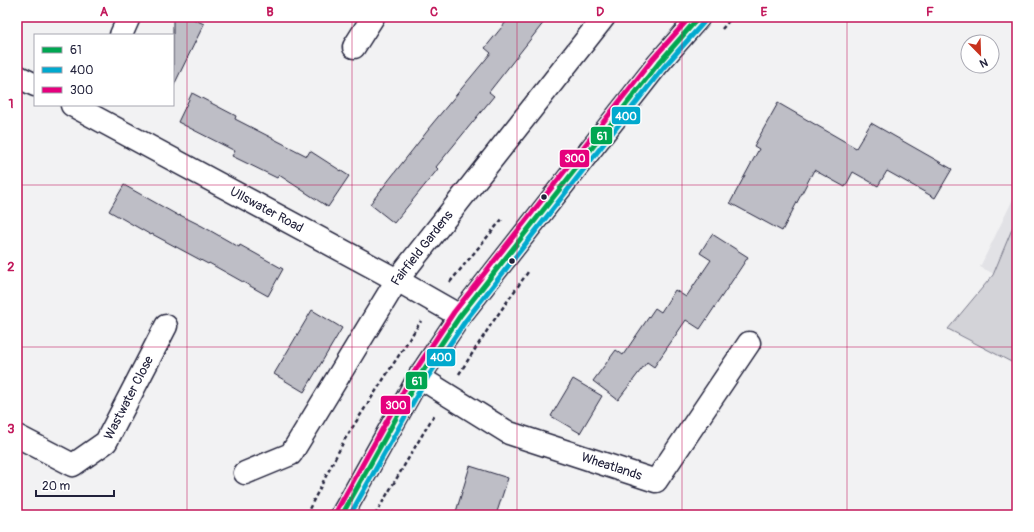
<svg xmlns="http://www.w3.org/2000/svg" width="1034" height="532" viewBox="0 0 1034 532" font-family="Pangolin,sans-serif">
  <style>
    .built { fill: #e2e2e6 }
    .green { fill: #d3d3d8; stroke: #7a7a8a }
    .building { fill: #bebec6; stroke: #22223b }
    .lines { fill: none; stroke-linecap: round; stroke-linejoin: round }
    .minor-casing { stroke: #22223b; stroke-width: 25 }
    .major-casing { stroke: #22223b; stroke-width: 25 }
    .path { stroke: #22223b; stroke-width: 2.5; stroke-dasharray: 4 3; stroke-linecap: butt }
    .minor { stroke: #fff; stroke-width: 22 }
    .major { stroke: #fff; stroke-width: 22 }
    .bus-1-casing { stroke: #fff; stroke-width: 8 }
    .bus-2-casing { stroke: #fff; stroke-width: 8 }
    .bus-3-casing { stroke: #fff; stroke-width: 8 }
    .bus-1 { stroke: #00a651; stroke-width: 5 }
    .bus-2 { stroke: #00a9ce; stroke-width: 5 }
    .bus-3 { stroke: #e5007d; stroke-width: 5 }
    .grid { fill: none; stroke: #c2185b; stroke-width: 1; stroke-opacity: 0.55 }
    .bus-dot { fill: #22223b; stroke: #fff; stroke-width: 1.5 }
    .labels { text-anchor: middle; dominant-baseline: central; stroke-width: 3.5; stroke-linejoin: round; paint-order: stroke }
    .street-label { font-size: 13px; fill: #22223b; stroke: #fff }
    .line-badge { stroke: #fff; stroke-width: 1.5 }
    .badge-label { font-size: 11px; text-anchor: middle; font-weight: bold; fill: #fff }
    .neatline { fill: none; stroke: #c2185b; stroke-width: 1.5 }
    .grid-label { font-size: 13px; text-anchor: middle; font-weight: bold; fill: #c2185b }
  </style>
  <rect width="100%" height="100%" fill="#f2f2f3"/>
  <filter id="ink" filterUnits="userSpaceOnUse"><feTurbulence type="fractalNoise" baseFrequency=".025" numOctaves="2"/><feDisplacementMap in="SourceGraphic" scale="8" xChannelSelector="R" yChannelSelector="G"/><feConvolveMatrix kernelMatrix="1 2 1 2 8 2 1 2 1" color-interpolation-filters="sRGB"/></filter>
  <g filter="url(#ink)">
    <!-- built -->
    <path class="built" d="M 1017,191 L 1017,285 L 980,267 Z"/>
    <!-- green -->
    <path class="green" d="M 1017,217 L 1017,365 L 948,329 L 993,275 Z"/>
    <!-- building -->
    <g class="building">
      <path d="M 173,17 L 189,17 L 204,24 L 173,87 Z"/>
      <path d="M 510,17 L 548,17 L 489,92 L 494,96 L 436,167 L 438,169 L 394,223 L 370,204 L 429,129 L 428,129 L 491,53 L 485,48 Z"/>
      <path d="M 192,93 L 236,116 L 235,119 L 307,156 L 310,151 L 349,176 L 328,207 L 279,175 L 277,178 L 232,156 L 235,151 L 178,122 Z"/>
      <path d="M 778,103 L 856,148 L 871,123 L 952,169 L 935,198 L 887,171 L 878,186 L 853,172 L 845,187 L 814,170 L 782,231 L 730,203 L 759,149 L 754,146 Z"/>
      <path d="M 124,185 L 179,216 L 180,215 L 202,226 L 239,247 L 240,245 L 283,269 L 268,296 L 209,263 L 208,264 L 152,234 L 151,235 L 109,211 Z"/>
      <path d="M 712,234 L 748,257 L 700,329 L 686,320 L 654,367 L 647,362 L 618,400 L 593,381 L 616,350 L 623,355 L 655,308 L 661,312 L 675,290 L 686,297 L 711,260 L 700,253 Z"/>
      <path d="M 312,310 L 342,328 L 304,392 L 274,374 Z"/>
      <path d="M 573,379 L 602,396 L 580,433 L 551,416 Z"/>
      <path d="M 470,466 L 508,478 L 496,515 L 455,515 Z"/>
    </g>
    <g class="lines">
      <!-- minor casing -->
      <g class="minor-casing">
        <g id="minor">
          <path d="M 121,35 L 129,17"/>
          <path d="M 354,47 L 373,17"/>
          <path d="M 17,76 L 35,85"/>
          <path id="s1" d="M 72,105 L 397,280 L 460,316"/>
          <path id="s2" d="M 419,377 L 509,433 L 656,481 L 749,343"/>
          <path id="s3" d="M 17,436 L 73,465 L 106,442 L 166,326"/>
          <path id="s4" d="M 245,473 L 291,454 L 397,280 L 604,17"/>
        </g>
      </g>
      <!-- major casing -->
      <g class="major-casing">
        <path id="major" d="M 342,515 L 419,377 L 460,316 L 658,64 L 699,17"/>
      </g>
      <!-- path -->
      <g class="path">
        <path d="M 722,29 L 732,17"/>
        <path d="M 450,282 L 503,218"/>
        <path d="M 459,374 L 492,323 L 528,272"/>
        <path d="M 306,515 L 345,439 L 421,321"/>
        <path d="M 375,515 L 434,415"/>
      </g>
      <!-- minor -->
      <use href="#minor" class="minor"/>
      <!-- major -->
      <use href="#major" class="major"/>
      <!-- bus-1 casing -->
      <g class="bus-1-casing">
        <path id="bus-1" d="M 342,515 L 419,377 L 460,316 L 658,64 L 699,17"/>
      </g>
      <!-- bus-2 casing -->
      <g class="bus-2-casing">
        <path id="bus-2" d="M 350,515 L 425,381 L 466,320 L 663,68 L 704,22"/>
      </g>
      <!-- bus-3 casing -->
      <g class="bus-3-casing">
        <path id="bus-3" d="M 336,512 L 413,374 L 454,312 L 652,60 L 690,17"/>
      </g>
      <!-- bus-1 -->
      <use href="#bus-1" class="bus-1"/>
      <!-- bus-2 -->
      <use href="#bus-2" class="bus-2"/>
      <!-- bus-3 -->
      <use href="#bus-3" class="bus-3"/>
    </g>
  </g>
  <!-- grid -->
  <path class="grid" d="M 187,17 L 187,515M 352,17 L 352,515M 517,17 L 517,515M 682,17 L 682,515M 847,17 L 847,515M 17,185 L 1017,185M 17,347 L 1017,347"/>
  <!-- markers -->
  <g class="bus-dot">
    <circle cx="544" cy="197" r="3.5"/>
    <circle cx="512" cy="261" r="3.5"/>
  </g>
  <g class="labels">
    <!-- street labels -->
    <g class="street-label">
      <text stroke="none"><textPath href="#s1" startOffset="221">Ullswater Road</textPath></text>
      <text stroke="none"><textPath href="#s4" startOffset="294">Fairfield Gardens</textPath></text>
      <text stroke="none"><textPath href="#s3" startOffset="153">Wastwater Close</textPath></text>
      <text stroke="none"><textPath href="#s2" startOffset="214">Wheatlands</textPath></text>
    </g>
  </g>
  <g class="line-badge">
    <rect x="611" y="106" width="30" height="19" rx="4" fill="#00a9ce"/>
    <rect x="590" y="126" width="23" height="19" rx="4" fill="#00a651"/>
    <rect x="559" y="149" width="31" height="19" rx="4" fill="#e5007d"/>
    <rect x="426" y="348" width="30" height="19" rx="4" fill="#00a9ce"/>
    <rect x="405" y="371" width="23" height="19" rx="4" fill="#00a651"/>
    <rect x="380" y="395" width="31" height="20" rx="4" fill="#e5007d"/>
  </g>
  <g class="badge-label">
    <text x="626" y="120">400</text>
    <text x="602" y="140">61</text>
    <text x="575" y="162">300</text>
    <text x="441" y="361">400</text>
    <text x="417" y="385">61</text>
    <text x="396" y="409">300</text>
  </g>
  <!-- margin -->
  <rect width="1034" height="532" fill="none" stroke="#fff" stroke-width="44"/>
  <!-- legend -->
  <rect x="34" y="34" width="140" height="72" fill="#ffffff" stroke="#a7a7b1"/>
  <rect x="42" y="47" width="20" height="6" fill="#00a651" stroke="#a7a7b1"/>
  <text x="70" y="54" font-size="12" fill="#22223b">61</text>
  <rect x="42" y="67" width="20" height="6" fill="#00a9ce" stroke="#a7a7b1"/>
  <text x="70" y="74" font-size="12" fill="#22223b">400</text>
  <rect x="42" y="87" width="20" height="6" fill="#e5007d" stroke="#a7a7b1"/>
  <text x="70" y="94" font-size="12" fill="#22223b">300</text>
  <!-- north arrow -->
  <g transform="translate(980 54) rotate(157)"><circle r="19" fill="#ffffff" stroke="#a7a7b1"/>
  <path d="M0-3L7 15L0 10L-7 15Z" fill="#c8321e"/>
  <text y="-6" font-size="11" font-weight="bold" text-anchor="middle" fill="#22223b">N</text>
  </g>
  <!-- scale -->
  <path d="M36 490v6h78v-6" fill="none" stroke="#22223b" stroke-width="2"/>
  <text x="42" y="490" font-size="12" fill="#22223b" stroke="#ffffff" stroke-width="3" paint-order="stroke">20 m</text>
  <rect x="22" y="22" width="990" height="488" class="neatline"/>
  <g class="grid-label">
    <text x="104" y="16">A</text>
    <text x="270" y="16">B</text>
    <text x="434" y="16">C</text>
    <text x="600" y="16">D</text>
    <text x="764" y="16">E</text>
    <text x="930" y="16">F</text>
    <text x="11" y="108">1</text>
    <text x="11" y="271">2</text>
    <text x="11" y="433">3</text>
  </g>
</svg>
